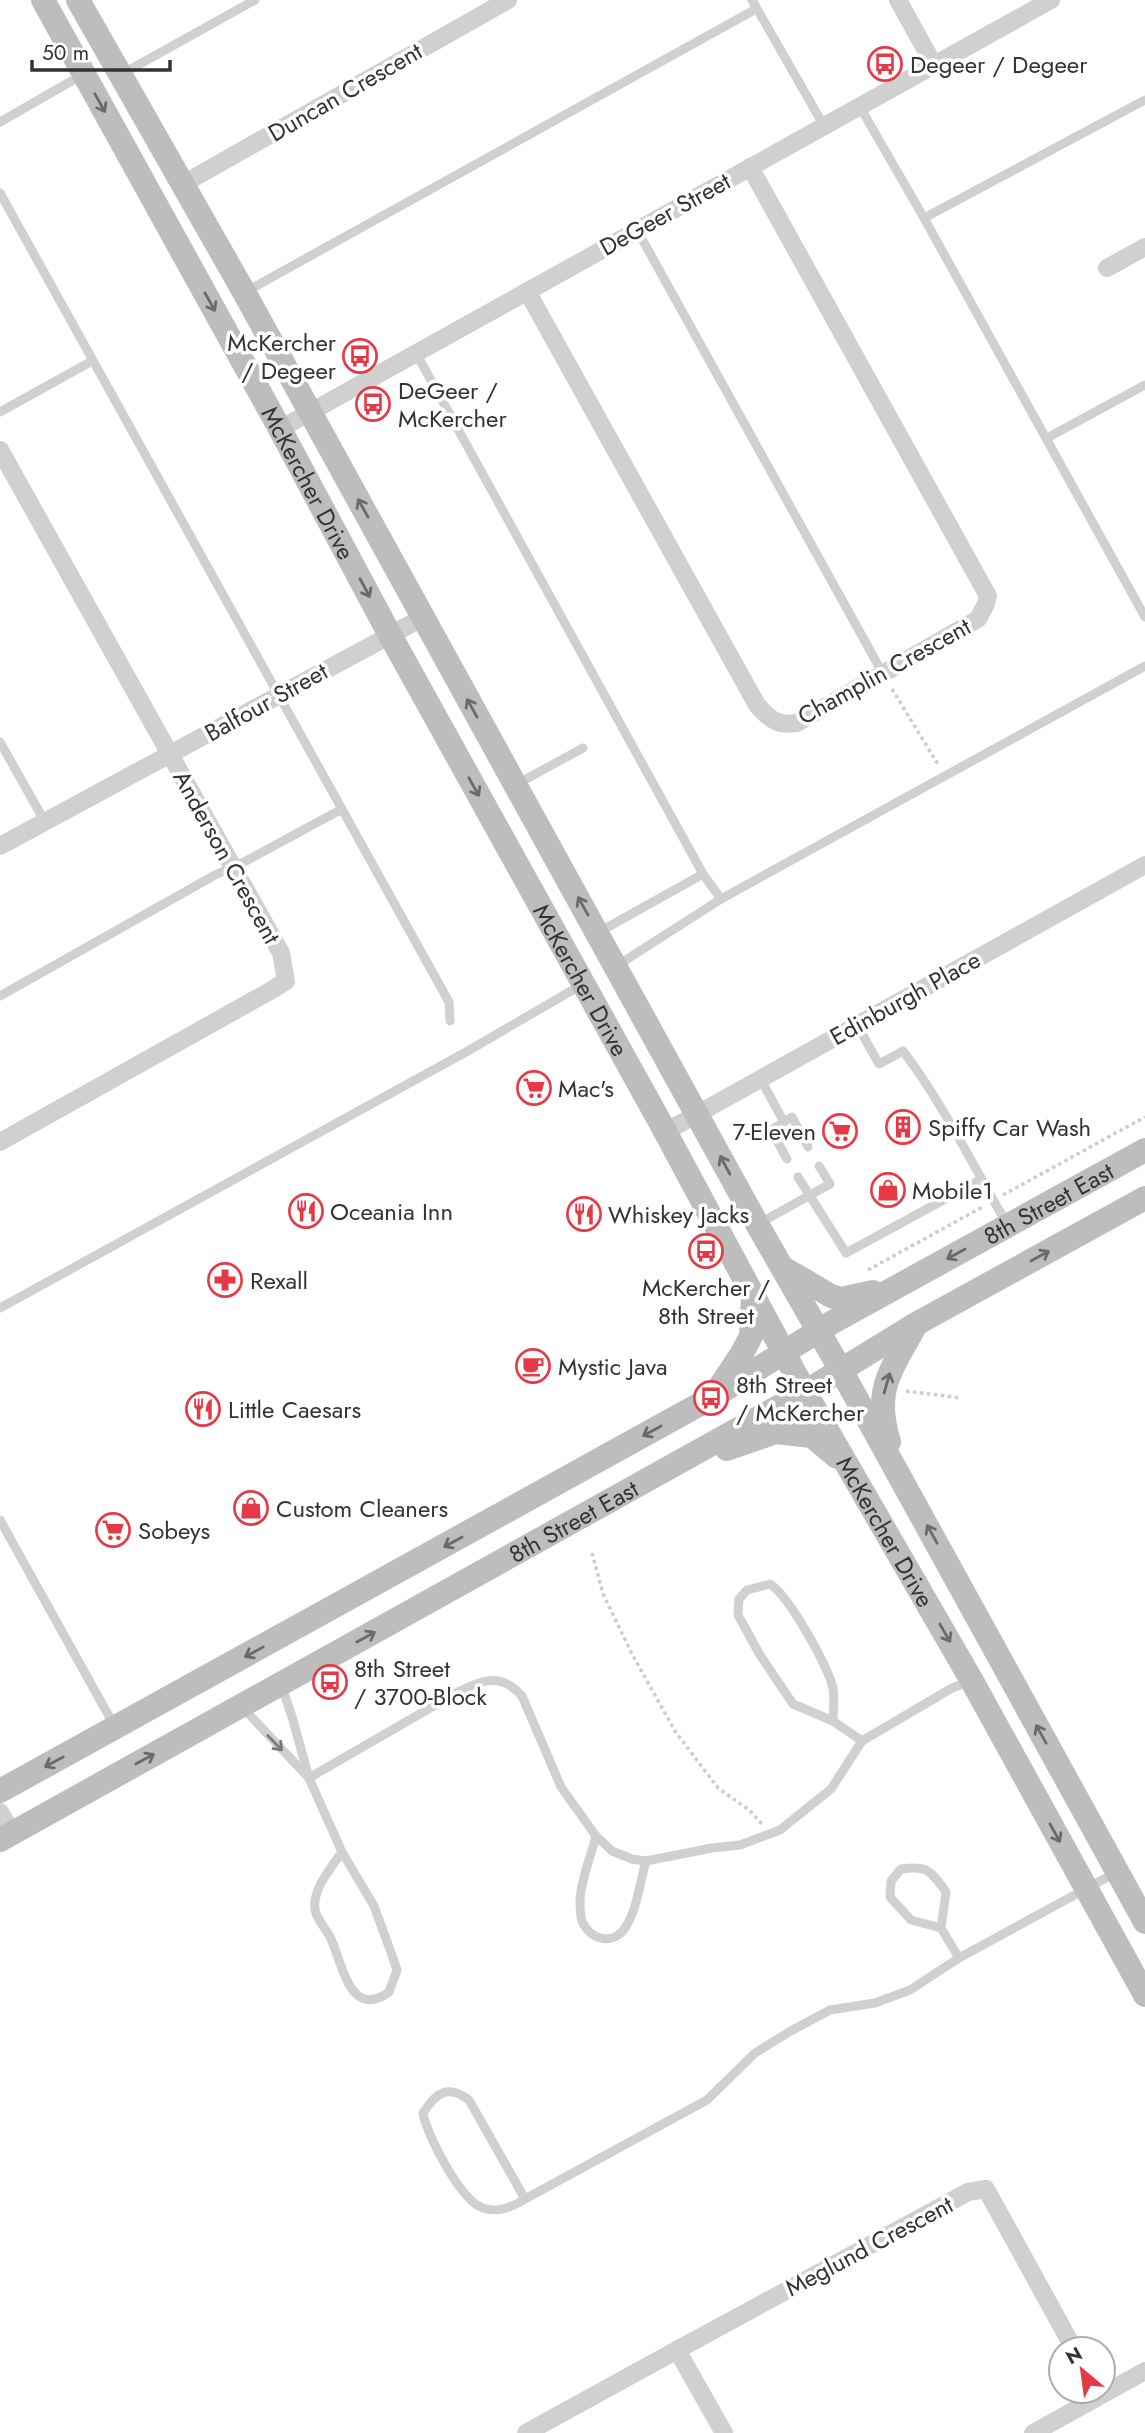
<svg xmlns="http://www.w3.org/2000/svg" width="1145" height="2433" viewBox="0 0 1145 2433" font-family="Jost,sans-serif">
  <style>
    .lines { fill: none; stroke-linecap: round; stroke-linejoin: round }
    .path { stroke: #cdcdcd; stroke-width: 3.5; stroke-dasharray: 3.5 3.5; stroke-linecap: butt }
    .service { stroke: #d0d0d0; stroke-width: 9 }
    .minor { stroke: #d0d0d0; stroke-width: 18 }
    .secondary { stroke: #bdbdbd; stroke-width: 24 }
    .oneway { stroke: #6a6a6a }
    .oneway2 { stroke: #7a7a7a }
    .labels { text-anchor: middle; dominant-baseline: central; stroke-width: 7; stroke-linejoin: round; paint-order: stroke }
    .poi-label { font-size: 24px; fill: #333; stroke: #fff; text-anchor: start }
    .street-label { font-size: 24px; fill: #333; stroke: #fff }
  </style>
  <rect width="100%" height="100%" fill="#fff"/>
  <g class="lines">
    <!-- path -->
    <g class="path">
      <path d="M 892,689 L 939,766"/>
      <path d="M 1003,1195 L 1145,1117"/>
      <path d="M 868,1270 L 984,1206"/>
      <path d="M 906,1391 L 961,1398"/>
      <path d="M 592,1553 L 603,1594 L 632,1654 L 675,1731 L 718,1788 L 749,1810 L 762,1824"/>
    </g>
    <!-- service -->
    <g class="service">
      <path d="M 752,0 L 824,126"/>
      <path d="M 122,74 L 255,0"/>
      <path d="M 860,107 L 924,218 L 1145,617"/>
      <path d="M 0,122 L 82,75"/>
      <path d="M 0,193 L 449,1002 L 450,1021"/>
      <path d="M 924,218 L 1145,100"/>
      <path d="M 637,230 L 882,672"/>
      <path d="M 247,291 L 756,9"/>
      <path d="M 416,353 L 703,874 L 721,899"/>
      <path d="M 0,412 L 92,361"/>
      <path d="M 1047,438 L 1145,385"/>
      <path d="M 0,742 L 45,822"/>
      <path d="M 517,784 L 583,748"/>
      <path d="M 599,932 L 703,874"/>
      <path d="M 618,965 L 721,899 L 1145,666"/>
      <path d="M 0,996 L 215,875 L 246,861 L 342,809"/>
      <path d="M 857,1025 L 879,1064 L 903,1051 C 944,1105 973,1166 1007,1224"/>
      <path d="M 761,1080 L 784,1122 L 771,1130 L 787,1159"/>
      <path d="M 784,1122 L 792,1117 L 808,1147"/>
      <path d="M 798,1177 L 846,1253 L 982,1179"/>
      <path d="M 758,1224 L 830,1184 L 819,1166"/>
      <path d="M 0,1308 L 466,1052 L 583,984"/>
      <path d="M 0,1520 L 115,1727"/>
      <path d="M 282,1687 L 293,1720 L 309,1778 L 342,1852 L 374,1906 L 393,1958 L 397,1970 L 389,1992 C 350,2020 343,1965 331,1939 C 327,1930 317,1920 315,1910 C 312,1889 331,1868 342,1852"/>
      <path d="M 243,1708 L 308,1777"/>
      <path d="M 833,1721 L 793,1704 L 760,1655 L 738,1615 L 739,1599 L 747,1590 L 770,1584 C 790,1597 827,1665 833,1688 C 835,1698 833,1711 833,1721 L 862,1741"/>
      <path d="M 309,1778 L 456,1693 C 481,1681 500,1671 522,1696 L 561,1787 L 596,1836 L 612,1851 L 632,1859 L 646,1861 L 712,1848 L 740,1845 L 780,1830 L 831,1789 L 862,1741 L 952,1688 L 971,1681"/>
      <path d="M 596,1836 C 591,1856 581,1879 580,1900 C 580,1906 580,1915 582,1921 C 590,1940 613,1946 625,1928 C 637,1910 640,1882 646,1861"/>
      <path d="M 941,1928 L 911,1920 L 890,1897 L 891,1881 L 901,1869 C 928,1865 931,1871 946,1892 L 941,1928 L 959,1958"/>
      <path d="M 525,2199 C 513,2207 497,2213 483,2208 C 461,2201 427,2136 423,2113 C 436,2093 447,2084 469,2100 L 525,2199 L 707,2100 L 755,2053 L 789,2032 L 830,2010 L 875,2003 L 910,1990 L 959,1958 L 1115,1873"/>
    </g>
    <!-- minor -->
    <g class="minor">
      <path d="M 898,0 L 934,65"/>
      <path d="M 183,184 L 508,0"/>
      <path d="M 1107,268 L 1145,247"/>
      <path d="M 527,291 L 757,705 C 770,720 778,726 797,723 L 978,619 L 985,606 L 988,596 L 750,167"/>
      <path d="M 280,429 L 1051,0"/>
      <path d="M 0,450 L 281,953 L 286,981 L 270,991 L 0,1142"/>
      <path d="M 0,846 L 422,618"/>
      <path d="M 665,1132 L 1145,865"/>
      <path d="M 0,1812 L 12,1833"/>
      <path d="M 526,2433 L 677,2350"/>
      <path d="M 724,2433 L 677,2350 L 968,2192 L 986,2189 L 1074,2349"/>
      <path d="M 1033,2433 L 1145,2371"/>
    </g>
    <!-- secondary -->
    <g class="secondary">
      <path id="s1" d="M 43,0 L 280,429 L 390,635 L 660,1122 L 805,1392 L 972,1681 L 1145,1995"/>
      <path d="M 78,0 L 244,292 L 757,1224 L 842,1372 L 1145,1922"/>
      <path d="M 785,1269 L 831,1296 L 841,1299 L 873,1292"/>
      <path d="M 719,1388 L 741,1355 L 751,1336 L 753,1297"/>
      <path d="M 889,1442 C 873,1389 891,1371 915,1326"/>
      <path d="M 727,1449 L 776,1432 L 812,1436 L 837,1457"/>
      <path id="s2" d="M 0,1791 L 711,1398 L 831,1323 L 1145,1150"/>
      <path id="s3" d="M 0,1840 L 805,1392 L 916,1324 L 1145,1198"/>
    </g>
  </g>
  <!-- one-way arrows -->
  <defs><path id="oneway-shaft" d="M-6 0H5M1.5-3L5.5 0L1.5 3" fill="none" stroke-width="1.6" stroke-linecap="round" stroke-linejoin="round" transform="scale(1.75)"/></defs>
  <g class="oneway">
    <use href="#oneway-shaft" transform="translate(100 103) rotate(61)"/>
    <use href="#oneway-shaft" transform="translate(210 302) rotate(61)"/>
    <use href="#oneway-shaft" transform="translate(363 508) rotate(-119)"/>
    <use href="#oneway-shaft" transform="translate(365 588) rotate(62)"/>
    <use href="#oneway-shaft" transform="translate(472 708) rotate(-119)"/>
    <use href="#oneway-shaft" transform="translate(474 787) rotate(61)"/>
    <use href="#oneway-shaft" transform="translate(583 906) rotate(-119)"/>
    <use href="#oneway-shaft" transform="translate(725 1165) rotate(-118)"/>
    <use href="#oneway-shaft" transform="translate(956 1254) rotate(151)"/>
    <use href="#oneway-shaft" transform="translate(1040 1256) rotate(-29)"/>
    <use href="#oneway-shaft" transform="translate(887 1383) rotate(-74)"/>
    <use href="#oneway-shaft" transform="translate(652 1431) rotate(151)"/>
    <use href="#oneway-shaft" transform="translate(932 1534) rotate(-119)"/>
    <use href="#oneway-shaft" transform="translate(453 1542) rotate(151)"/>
    <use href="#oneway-shaft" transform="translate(945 1633) rotate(60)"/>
    <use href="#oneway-shaft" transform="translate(366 1637) rotate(-29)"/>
    <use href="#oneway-shaft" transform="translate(254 1652) rotate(151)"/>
    <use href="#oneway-shaft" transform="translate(1041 1734) rotate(-119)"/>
    <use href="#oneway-shaft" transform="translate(145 1759) rotate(-29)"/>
    <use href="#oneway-shaft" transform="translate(54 1762) rotate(152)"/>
    <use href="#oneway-shaft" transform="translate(1055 1833) rotate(61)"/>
  </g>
  <use class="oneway2" href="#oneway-shaft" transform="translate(275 1743) rotate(46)"/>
  <!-- icons -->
  <defs>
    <g id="bus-ring" transform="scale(1.75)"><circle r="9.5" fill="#fff" stroke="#e63946" stroke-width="1.5"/><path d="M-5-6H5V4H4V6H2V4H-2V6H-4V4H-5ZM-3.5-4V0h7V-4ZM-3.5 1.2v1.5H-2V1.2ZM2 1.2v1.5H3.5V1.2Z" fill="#e63946"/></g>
    <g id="supermarket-ring" transform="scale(1.75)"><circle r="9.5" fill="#fff" stroke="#e63946" stroke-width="1.5"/><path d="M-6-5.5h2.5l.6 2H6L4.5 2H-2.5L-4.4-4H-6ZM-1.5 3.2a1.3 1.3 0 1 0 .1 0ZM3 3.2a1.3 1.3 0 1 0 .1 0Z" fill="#e63946"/></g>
    <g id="building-ring" transform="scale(1.75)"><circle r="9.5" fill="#fff" stroke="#e63946" stroke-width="1.5"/><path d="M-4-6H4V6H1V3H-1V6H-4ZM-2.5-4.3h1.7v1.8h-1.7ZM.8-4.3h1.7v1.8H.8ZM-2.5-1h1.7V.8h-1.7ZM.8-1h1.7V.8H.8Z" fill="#e63946"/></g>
    <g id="shop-ring" transform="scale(1.75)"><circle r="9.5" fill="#fff" stroke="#e63946" stroke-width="1.5"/><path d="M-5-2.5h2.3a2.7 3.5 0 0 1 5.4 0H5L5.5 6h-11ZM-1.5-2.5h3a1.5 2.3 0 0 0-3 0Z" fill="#e63946"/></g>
    <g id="restaurant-ring" transform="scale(1.75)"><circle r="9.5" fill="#fff" stroke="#e63946" stroke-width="1.5"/><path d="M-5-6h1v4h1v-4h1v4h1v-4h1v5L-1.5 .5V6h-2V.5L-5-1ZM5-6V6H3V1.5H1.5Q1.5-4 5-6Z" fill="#e63946"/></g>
    <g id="pharmacy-ring" transform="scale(1.75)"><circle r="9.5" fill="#fff" stroke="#e63946" stroke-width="1.5"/><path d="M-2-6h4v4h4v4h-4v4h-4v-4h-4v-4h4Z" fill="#e63946"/></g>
    <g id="cafe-ring" transform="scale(1.75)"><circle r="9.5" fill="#fff" stroke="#e63946" stroke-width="1.5"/><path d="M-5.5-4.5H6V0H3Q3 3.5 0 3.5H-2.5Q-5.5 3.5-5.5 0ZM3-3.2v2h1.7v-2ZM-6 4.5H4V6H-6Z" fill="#e63946"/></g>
  </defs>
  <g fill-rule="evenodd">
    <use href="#bus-ring" x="885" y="64"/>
    <use href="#bus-ring" x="360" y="356"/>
    <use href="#bus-ring" x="373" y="404"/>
    <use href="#supermarket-ring" x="534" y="1088"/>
    <use href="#building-ring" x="903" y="1127"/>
    <use href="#supermarket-ring" x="840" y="1131"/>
    <use href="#shop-ring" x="888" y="1190"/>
    <use href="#restaurant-ring" x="306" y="1211"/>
    <use href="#restaurant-ring" x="584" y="1214"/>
    <use href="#bus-ring" x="706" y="1251"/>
    <use href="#pharmacy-ring" x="225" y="1280"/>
    <use href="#cafe-ring" x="533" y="1366"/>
    <use href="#bus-ring" x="711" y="1398"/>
    <use href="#restaurant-ring" x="203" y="1409"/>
    <use href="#shop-ring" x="251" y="1508"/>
    <use href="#supermarket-ring" x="113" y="1530"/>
    <use href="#bus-ring" x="330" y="1682"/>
  </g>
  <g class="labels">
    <!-- poi labels -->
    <g class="poi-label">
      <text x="910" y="64">Degeer / Degeer</text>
      <text x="336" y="342" text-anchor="end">McKercher<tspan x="336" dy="28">/ Degeer</tspan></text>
      <text x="398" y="390">DeGeer /<tspan x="398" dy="28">McKercher</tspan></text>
      <text x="558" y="1088">Mac's</text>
      <text x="928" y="1127">Spiffy Car Wash</text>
      <text x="816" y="1131" text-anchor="end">7-Eleven</text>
      <text x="912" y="1190">Mobile1</text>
      <text x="330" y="1211">Oceania Inn</text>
      <text x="608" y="1214">Whiskey Jacks</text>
      <text x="250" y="1280">Rexall</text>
      <text x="706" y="1287" text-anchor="middle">McKercher /<tspan x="706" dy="28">8th Street</tspan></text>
      <text x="558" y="1366">Mystic Java</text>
      <text x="736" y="1384">8th Street<tspan x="736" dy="28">/ McKercher</tspan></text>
      <text x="228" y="1409">Little Caesars</text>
      <text x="276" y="1508">Custom Cleaners</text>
      <text x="138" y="1530">Sobeys</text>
      <text x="354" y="1668">8th Street<tspan x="354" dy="28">/ 3700-Block</tspan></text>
    </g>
    <!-- street labels -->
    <g class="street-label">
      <text transform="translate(345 92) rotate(-30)">Duncan Crescent</text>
      <text transform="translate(665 214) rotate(-29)">DeGeer Street</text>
      <text stroke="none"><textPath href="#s1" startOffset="551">McKercher Drive</textPath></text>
      <text transform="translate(884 671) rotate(-29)">Champlin Crescent</text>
      <text transform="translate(266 702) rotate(-29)">Balfour Street</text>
      <text transform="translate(227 857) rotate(61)">Anderson Crescent</text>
      <text stroke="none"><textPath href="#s1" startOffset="1118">McKercher Drive</textPath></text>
      <text transform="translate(905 998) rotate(-29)">Edinburgh Place</text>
      <text stroke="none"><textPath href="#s2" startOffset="1202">8th Street East</textPath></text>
      <text stroke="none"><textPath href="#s3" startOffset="656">8th Street East</textPath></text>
      <text stroke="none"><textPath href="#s1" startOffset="1748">McKercher Drive</textPath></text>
      <text transform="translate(869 2246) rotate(-28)">Meglund Crescent</text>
    </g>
  </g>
  <!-- north arrow -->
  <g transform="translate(1082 2370) rotate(331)"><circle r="33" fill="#ffffff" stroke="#adadad" stroke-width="2"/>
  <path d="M0-5L12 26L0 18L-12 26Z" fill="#e63946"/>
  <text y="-10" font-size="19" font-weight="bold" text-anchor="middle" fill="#333333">N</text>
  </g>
  <!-- scale -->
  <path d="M32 60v10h138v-10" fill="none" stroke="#333333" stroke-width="3.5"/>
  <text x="42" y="60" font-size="21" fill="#333333" stroke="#ffffff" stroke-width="5" paint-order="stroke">50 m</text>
</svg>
